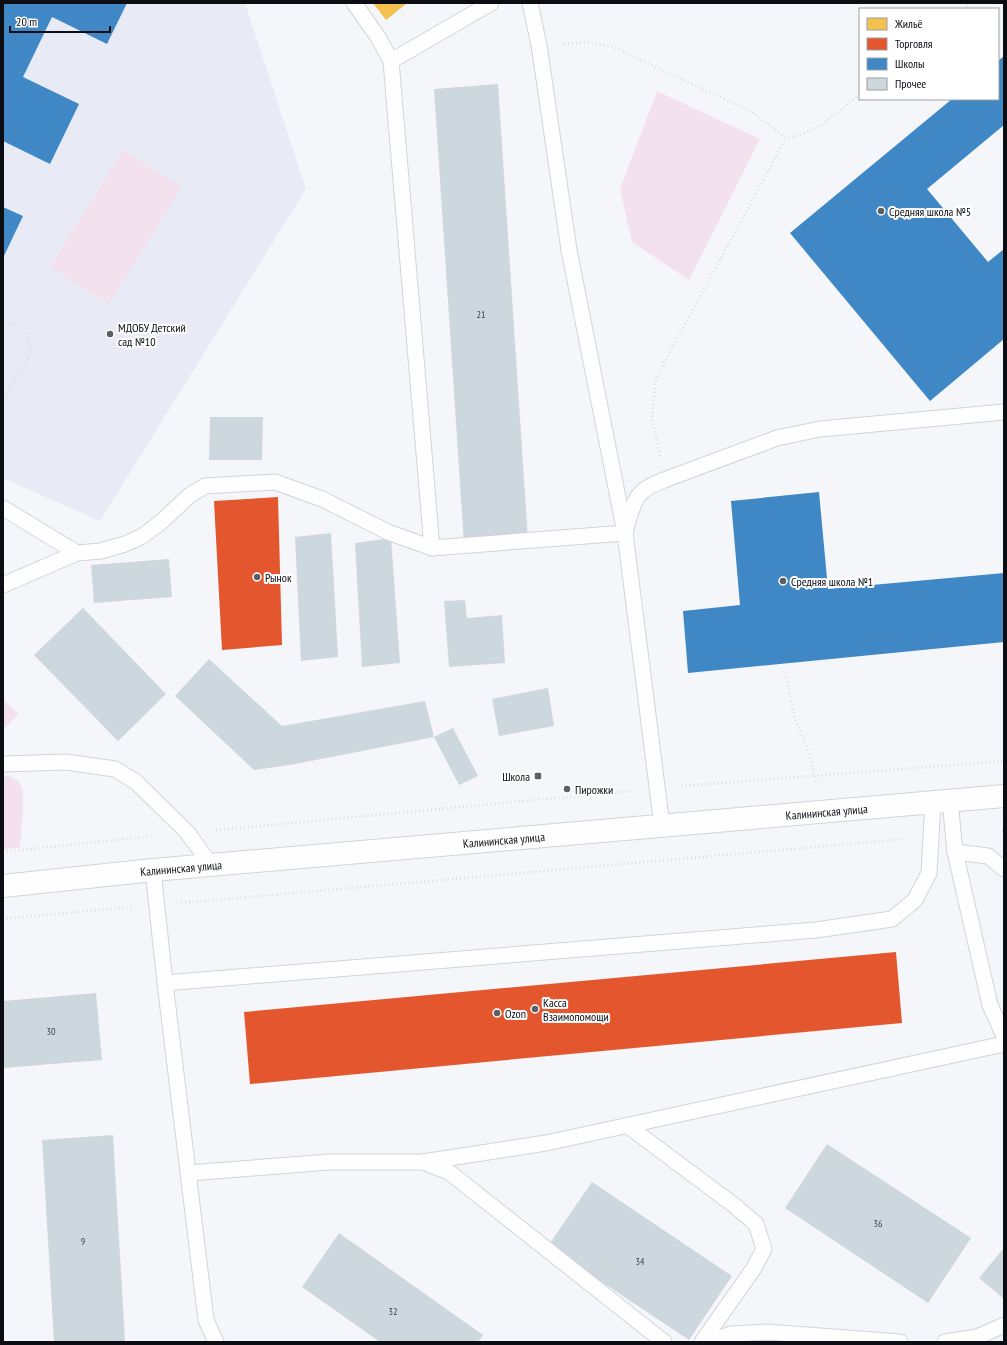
<svg xmlns="http://www.w3.org/2000/svg" width="1007" height="1345" viewBox="0 0 1007 1345" font-family="'PT Sans Narrow',sans-serif">
  <style>
    .built { fill: #e8ebf6 }
    .green { fill: #f3e2ee }
    .homes { fill: #f2c14e }
    .shops { fill: #e4572e }
    .schools { fill: #3f88c5 }
    .building { fill: #cdd7de }
    .lines { fill: none; stroke-linecap: round; stroke-linejoin: round }
    .lane-casing { stroke: #d2d4d9; stroke-width: 17 }
    .secondary-casing { stroke: #d2d4d9; stroke-width: 24 }
    .path { stroke: #dcdcde; stroke-width: 2.5; stroke-dasharray: 1 3; stroke-linecap: butt }
    .lane { stroke: #fefefe; stroke-width: 15 }
    .secondary { stroke: #fefefe; stroke-width: 22 }
    .poi-dot { fill: #5d5f64; stroke: #fff; stroke-width: 1.5 }
    .labels { text-anchor: middle; dominant-baseline: central; stroke-width: 4; stroke-linejoin: round; paint-order: stroke }
    .number-label { font-size: 10px; fill: #3c4046 }
    .poi-label { font-size: 12px; fill: #0b0d13; stroke: #fff; text-anchor: start }
    .street-label { font-size: 12px; fill: #0b0d13; stroke: #fff }
  </style>
  <rect width="100%" height="100%" fill="#f5f6fa"/>
  <!-- built -->
  <path class="built" d="M 3,3 L 245,3 L 306,189 L 100,521 L 3,478 Z"/>
  <!-- green -->
  <g class="green">
    <path d="M 657,91 L 760,139 L 689,280 L 632,242 L 620,189 Z"/>
    <path d="M 123,150 L 182,187 L 109,304 L 50,267 Z"/>
    <path d="M 3,699 L 19,714 L 3,729 Z"/>
    <path d="M 9,776 C 13,778 19,781 21,785 C 26,794 21,836 20,848 L 3,849 L 3,777 Z"/>
  </g>
  <!-- homes -->
  <path class="homes" d="M 373,3 L 407,3 L 386,20 Z"/>
  <!-- shops -->
  <g class="shops">
    <path d="M 278,497 L 282,645 L 222,650 L 214,501 Z"/>
    <path d="M 896,952 L 902,1023 L 250,1084 L 244,1012 Z"/>
  </g>
  <!-- schools -->
  <g class="schools">
    <path d="M 3,3 L 127,3 L 107,44 L 52,17 L 23,77 L 79,104 L 50,164 L 3,141 Z"/>
    <path d="M 1004,56 L 1004,125 L 927,189 L 988,262 L 1004,249 L 1004,339 L 930,401 L 790,233 L 952,99 L 998,99 L 998,61 Z"/>
    <path d="M 3,207 L 23,216 L 3,258 Z"/>
    <path d="M 819,492 L 828,589 L 1004,573 L 1004,642 L 688,673 L 683,611 L 740,605 L 731,501 Z"/>
  </g>
  <!-- building -->
  <g class="building">
    <path d="M 498,84 L 528,540 L 464,544 L 434,89 Z"/>
    <path d="M 210,417 L 263,417 L 262,460 L 209,460 Z"/>
    <path d="M 331,533 L 338,657 L 301,661 L 295,537 Z"/>
    <path d="M 391,538 L 400,663 L 362,667 L 355,543 Z"/>
    <path d="M 169,559 L 172,597 L 94,603 L 91,565 Z"/>
    <path d="M 465,600 L 467,618 L 502,615 L 505,663 L 449,667 L 444,601 Z"/>
    <path d="M 83,608 L 166,694 L 118,741 L 34,655 Z"/>
    <path d="M 209,659 L 282,726 L 425,701 L 434,737 L 290,765 L 254,770 L 175,696 Z"/>
    <path d="M 548,688 L 554,726 L 499,736 L 492,699 Z"/>
    <path d="M 453,728 L 478,776 L 459,785 L 434,737 Z"/>
    <path d="M 96,993 L 102,1060 L 3,1068 L 3,1001 Z"/>
    <path d="M 113,1135 L 125,1342 L 54,1342 L 42,1140 Z"/>
    <path d="M 827,1144 L 971,1238 L 928,1303 L 785,1208 Z"/>
    <path d="M 592,1182 L 732,1276 L 689,1340 L 548,1246 Z"/>
    <path d="M 339,1233 L 483,1335 L 478,1342 L 380,1342 L 302,1287 Z"/>
    <path d="M 1003,1249 L 1004,1250 L 1004,1299 L 979,1278 Z"/>
  </g>
  <g class="lines">
    <!-- lane casing -->
    <g class="lane-casing">
      <g id="lane">
        <path d="M 354,3 L 378,37 L 391,61 L 432,548"/>
        <path d="M 530,3 L 539,45 L 569,250 L 625,533 L 662,826"/>
        <path d="M 391,61 L 491,3"/>
        <path d="M 3,508 L 77,553"/>
        <path d="M 3,585 L 77,553 L 101,551 L 125,544 L 141,537 L 160,523 L 190,495 L 205,486 L 275,482 L 322,499 L 388,532 L 432,548 L 625,533 C 628,521 632,501 642,492 C 648,486 657,483 664,480 L 777,438 L 820,429 L 1004,412"/>
        <path d="M 3,764 L 66,762 L 115,769 L 136,782 L 187,832 L 211,865"/>
        <path d="M 950,800 L 955,852 L 990,1005 L 1004,1036"/>
        <path d="M 955,852 L 988,856 L 1004,869"/>
        <path d="M 153,870 L 165,983 L 206,1320 L 216,1342"/>
        <path d="M 165,983 L 816,930 L 892,919 L 915,900 L 929,873 L 933,801"/>
        <path d="M 628,1126 L 735,1206 L 756,1224 L 764,1249 L 754,1268 L 702,1342"/>
        <path d="M 423,1162 L 546,1143 L 1004,1044"/>
        <path d="M 189,1173 L 329,1162 L 423,1162 L 449,1172 L 664,1342"/>
        <path d="M 709,1342 L 731,1334 L 767,1332 L 900,1342"/>
        <path d="M 945,1342 L 977,1337 L 1004,1325"/>
      </g>
    </g>
    <!-- secondary casing -->
    <g class="secondary-casing">
      <g id="secondary">
        <path id="s1" d="M 3,886 L 153,870 L 1004,796"/>
      </g>
    </g>
    <!-- path -->
    <g class="path">
      <path d="M 964,9 L 969,5"/>
      <path d="M 564,44 L 588,42 L 613,47 L 752,112 L 786,138 C 819,132 835,114 860,94"/>
      <path d="M 3,317 L 26,332 L 32,351 L 3,401"/>
      <path d="M 660,456 L 652,417 L 656,378 L 786,138"/>
      <path d="M 786,677 L 795,718 L 810,755 L 816,783"/>
      <path d="M 682,786 L 1004,761"/>
      <path d="M 216,830 L 631,791"/>
      <path d="M 998,832 L 1004,831"/>
      <path d="M 3,852 L 154,836"/>
      <path d="M 181,903 L 905,839"/>
      <path d="M 3,919 L 132,907"/>
    </g>
    <!-- lane -->
    <use href="#lane" class="lane"/>
    <!-- secondary -->
    <use href="#secondary" class="secondary"/>
  </g>
  <!-- markers -->
  <g class="poi-dot">
    <circle cx="881" cy="211" r="4"/>
    <circle cx="110" cy="334" r="4"/>
    <circle cx="257" cy="577" r="4"/>
    <circle cx="783" cy="581" r="4"/>
    <rect x="534" y="772" width="8" height="8" rx="2"/>
    <circle cx="567" cy="789" r="4"/>
    <circle cx="535" cy="1009" r="4"/>
    <circle cx="497" cy="1013" r="4"/>
  </g>
  <g class="labels">
    <!-- number labels -->
    <g class="number-label">
      <text x="481" y="314">21</text>
      <text x="51" y="1031">30</text>
      <text x="878" y="1223">36</text>
      <text x="83" y="1241">9</text>
      <text x="640" y="1261">34</text>
      <text x="393" y="1311">32</text>
    </g>
    <!-- poi labels -->
    <g class="poi-label">
      <text x="889" y="211">Средняя школа №5</text>
      <text x="118" y="327">МДОБУ Детский<tspan x="118" dy="14">сад №10</tspan></text>
      <text x="265" y="577">Рынок</text>
      <text x="791" y="581">Средняя школа №1</text>
      <text x="530" y="776" text-anchor="end">Школа</text>
      <text x="575" y="789">Пирожки</text>
      <text x="543" y="1002">Касса<tspan x="543" dy="14">Взаимопомощи</tspan></text>
      <text x="505" y="1013">Ozon</text>
    </g>
    <!-- street labels -->
    <g class="street-label">
      <text stroke="none"><textPath href="#s1" startOffset="827">Калининская улица</textPath></text>
      <text stroke="none"><textPath href="#s1" startOffset="503">Калининская улица</textPath></text>
      <text stroke="none"><textPath href="#s1" startOffset="179">Калининская улица</textPath></text>
    </g>
  </g>
  <!-- border -->
  <rect width="1007" height="1345" fill="none" stroke="#0b0d13" stroke-width="8"/>
  <!-- legend -->
  <rect x="859" y="8" width="140" height="92" fill="#ffffff" stroke="#9d9ea1"/>
  <rect x="867" y="18" width="20" height="12" fill="#f2c14e" stroke="#9d9ea1"/>
  <text x="895" y="28" font-size="12" fill="#0b0d13">Жильё</text>
  <rect x="867" y="38" width="20" height="12" fill="#e4572e" stroke="#9d9ea1"/>
  <text x="895" y="48" font-size="12" fill="#0b0d13">Торговля</text>
  <rect x="867" y="58" width="20" height="12" fill="#3f88c5" stroke="#9d9ea1"/>
  <text x="895" y="68" font-size="12" fill="#0b0d13">Школы</text>
  <rect x="867" y="78" width="20" height="12" fill="#cdd7de" stroke="#9d9ea1"/>
  <text x="895" y="88" font-size="12" fill="#0b0d13">Прочее</text>
  <!-- scale -->
  <path d="M10 26v6h100v-6" fill="none" stroke="#0b0d13" stroke-width="2"/>
  <text x="16" y="26" font-size="12" fill="#0b0d13" stroke="#ffffff" stroke-width="3" paint-order="stroke">20 m</text>
</svg>
